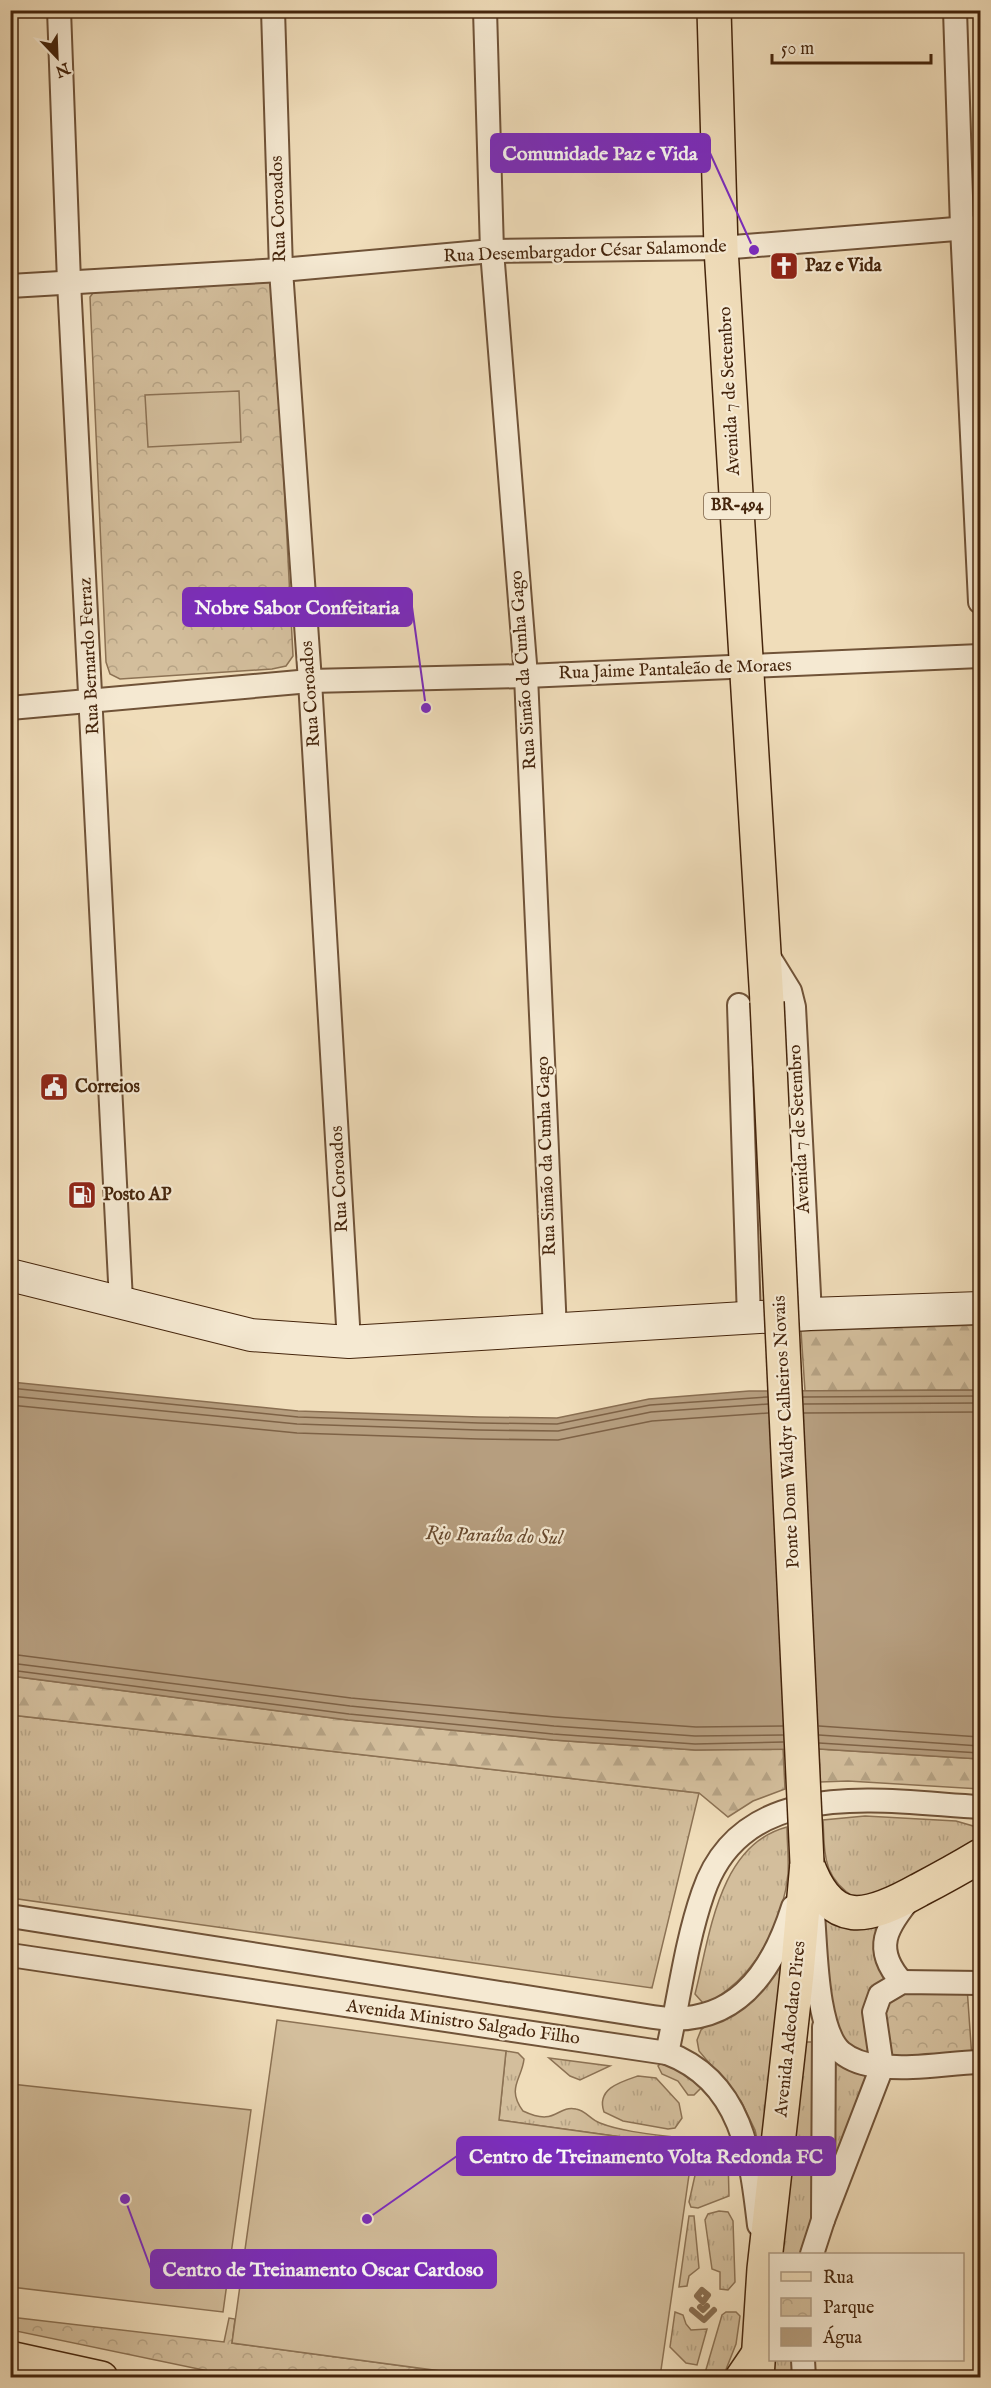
<svg xmlns="http://www.w3.org/2000/svg" width="991" height="2388" viewBox="0 0 991 2388" font-family="'IM FELL English',serif">
  <style>
    .grass { fill: url(#grass-tufts); stroke: #8c7254; stroke-width: 1.5 }
    .forest { fill: url(#forest-firs); stroke: #8c7254; stroke-width: 1.5 }
    .park { fill: url(#park-crowns); stroke: #8c7254; stroke-width: 1.5 }
    .pitch { fill: #d3be9c; stroke: #8c7254; stroke-width: 1.5 }
    .water { fill: #b69e7f; stroke: #896e51; stroke-width: 1.5 }
    .lines { fill: none; stroke-linecap: round; stroke-linejoin: round }
    .shore { stroke: #7e6246; stroke-width: 1.5 }
    .stream { stroke: #896e51; stroke-width: 6 }
    .street-casing { stroke: #705338; stroke-width: 26 }
    .secondary-casing { stroke: #45250c; stroke-width: 34 }
    .primary-casing { stroke: #45250c; stroke-width: 36 }
    .highway-casing { stroke: #45250c; stroke-width: 36 }
    .street { stroke: #f5e9d2; stroke-width: 22 }
    .secondary { stroke: #f5e9d2; stroke-width: 32 }
    .primary { stroke: #f0ddba; stroke-width: 33 }
    .highway { stroke: #f0ddba; stroke-width: 33 }
    .primary-bridge-casing { stroke: #45250c; stroke-width: 36; stroke-linecap: butt }
    .primary-bridge { stroke: #f0ddba; stroke-width: 33 }
    .labels { text-anchor: middle; dominant-baseline: central; stroke-width: 4.5; stroke-linejoin: round; paint-order: stroke }
    .shield { fill: #f5e9d2; stroke: #7a6047; stroke-width: 1.5 }
    .shield-label { font-size: 16px; font-weight: bold; fill: #45250c }
    .street-label { font-size: 18px; fill: #45250c; stroke: #f5e9d2 }
    .poi-label { font-size: 18px; font-weight: bold; fill: #45250c; stroke: #f5e9d2; text-anchor: start }
    .water-label { font-size: 20px; font-style: italic; fill: #67492e; stroke: #f5e9d2 }
    .leader { fill: none; stroke: #7b2cbf; stroke-width: 2 }
    .callout-dot { fill: #7b2cbf; stroke: #f5e9d2; stroke-width: 2 }
    .callout { fill: #7b2cbf; stroke: #7b2cbf; stroke-width: 2 }
    .callout-label { font-size: 20px; text-anchor: middle; font-weight: bold; fill: #fff }
  </style>
  <defs>
    <pattern id="grass-tufts" width="24" height="20" patternUnits="userSpaceOnUse" patternTransform="scale(1.5)"><rect width="24" height="20" fill="#d3be9c"/><path d="M3 7l-1-3M5 7V3M7 7l1-3M15 17l-1-3M17 17v-4M19 17l1-3" fill="none" stroke="#b6a385"/></pattern>
    <pattern id="forest-firs" width="22" height="20" patternUnits="userSpaceOnUse" patternTransform="scale(1.5)"><rect width="22" height="20" fill="#d3be9c"/><path d="M5 1l3.5 6h-7zM16 11l3.5 6h-7z" fill="#b6a385"/></pattern>
    <pattern id="park-crowns" width="20" height="18" patternUnits="userSpaceOnUse" patternTransform="scale(1.5)"><rect width="20" height="18" fill="#d3be9c"/><path d="M2 6a3 3 0 1 1 6 0M12 15a3 3 0 1 1 6 0" fill="none" stroke="#b6a385"/></pattern>
  </defs>
  <rect width="100%" height="100%" fill="#f0ddba"/>
  <filter id="stains"><feTurbulence type="fractalNoise" baseFrequency=".00333" numOctaves="4"/><feColorMatrix values="0 0 0 0 .2 0 0 0 0 .09 0 0 0 0 .02 0 0 0 .5 -.17"/></filter>
  <radialGradient id="worn" r=".72"><stop offset=".6" stop-color="#630" stop-opacity="0"/><stop offset="1" stop-color="#630" stop-opacity=".3"/></radialGradient>
  <!-- grass -->
  <g class="grass">
    <path d="M 11,1715 L 699,1793 L 652,1988 L 11,1898 Z"/>
    <path d="M 865,1816 L 956,1821 L 973,1826 L 979,1837 L 977,1842 L 881,1897 L 855,1898 C 822,1877 825,1855 823,1820 Z"/>
    <path d="M 787,1827 C 787,1843 789,1858 788,1874 C 784,1915 761,1965 727,1990 C 719,1996 712,2003 703,2003 L 695,1994 C 710,1936 718,1845 787,1827 Z"/>
    <path d="M 820,1907 L 885,1921 C 871,1947 869,1958 890,1981 L 869,1994 L 866,1999 L 871,2054 C 859,2052 847,2045 840,2035 C 826,2012 824,1937 820,1907 Z"/>
    <path d="M 784,1958 L 764,2168 L 755,2130 L 741,2101 L 699,2051 L 697,2040 L 701,2030 Z"/>
    <path d="M 798,2042 L 815,2042 L 816,2204 L 800,2254 L 770,2254 L 770,2360 L 796,2360 L 798,2377 L 761,2378 L 770,2250 Z"/>
    <path d="M 827,2046 L 873,2073 L 828,2190 Z"/>
    <path d="M 506,2051 L 518,2053 L 524,2059 C 522,2079 506,2088 523,2111 C 557,2127 556,2105 576,2109 C 585,2110 591,2120 600,2123 C 625,2133 662,2135 689,2139 L 687,2146 L 499,2120 Z"/>
    <path d="M 549,2058 L 610,2066 L 580,2080 L 570,2076 Z"/>
    <path d="M 661,2063 L 677,2065 L 701,2088 L 694,2095 L 688,2095 L 678,2081 L 662,2074 L 658,2066 Z"/>
    <path d="M 638,2076 L 656,2078 L 679,2103 L 682,2118 L 675,2128 L 668,2129 L 623,2121 L 604,2112 C 596,2089 620,2082 638,2076 Z"/>
    <path d="M 724,2154 L 728,2158 L 729,2196 L 698,2208 L 691,2207 L 689,2202 L 698,2162 L 704,2159 L 712,2163 L 716,2156 Z"/>
    <path d="M 719,2211 L 728,2212 L 733,2221 L 735,2282 L 728,2290 L 720,2289 L 720,2272 L 712,2269 L 705,2220 L 708,2214 Z"/>
    <path d="M 689,2216 L 694,2216 L 699,2268 L 689,2276 L 687,2286 L 679,2287 Z"/>
    <path d="M 675,2312 L 683,2315 L 686,2324 L 691,2330 L 707,2329 L 697,2365 L 686,2363 L 670,2347 Z"/>
    <path d="M 726,2312 L 736,2312 L 740,2316 L 736,2344 L 723,2377 L 707,2377 L 705,2373 L 722,2315 Z"/>
  </g>
  <!-- forest -->
  <g class="forest">
    <path d="M 980,1325 L 980,1390 L 805,1391 L 801,1331 Z"/>
    <path d="M 11,1676 L 348,1720 L 553,1740 L 695,1750 L 783,1748 L 785,1789 L 753,1801 L 728,1817 L 699,1793 L 11,1715 Z"/>
    <path d="M 819,1749 L 980,1759 L 980,1789 L 848,1781 L 820,1782 Z"/>
  </g>
  <!-- park -->
  <g class="park">
    <path d="M 268,276 L 274,286 L 293,656 L 286,666 L 272,669 L 120,679 L 110,674 L 106,662 L 90,297 L 98,286 Z"/>
    <path d="M 967,1987 L 972,2059 L 891,2062 L 880,2002 L 885,1994 Z"/>
    <path d="M 10,2317 L 224,2342 L 229,2318 L 235,2319 L 232,2343 L 463,2374 L 463,2377 L 237,2377 L 11,2330 Z"/>
  </g>
  <!-- pitch -->
  <g class="pitch">
    <path d="M 239,391 L 241,442 L 148,447 L 145,395 Z"/>
    <path d="M 277,2020 L 506,2051 L 499,2120 L 693,2147 L 660,2377 L 463,2377 L 463,2374 L 232,2343 Z"/>
    <path d="M 11,2084 L 251,2110 L 223,2312 L 11,2287 Z"/>
  </g>
  <!-- water -->
  <path class="water" d="M 11,1382 L 298,1411 L 479,1417 L 557,1418 L 649,1399 L 749,1391 L 980,1390 L 980,1759 L 819,1749 L 695,1750 L 553,1740 L 348,1720 L 11,1676 Z"/>
  <g class="lines">
    <!-- shore -->
    <g class="shore">
      <path d="M 10,1388 L 298,1417 L 479,1423 L 557,1424 L 650,1405 L 767,1397"/>
      <path d="M 10,1396 L 297,1424 L 478,1430 L 558,1431 L 651,1412 L 768,1404"/>
      <path d="M 803,1397 L 980,1396"/>
      <path d="M 804,1404 L 980,1403"/>
      <path d="M 10,1405 L 297,1433 L 478,1439 L 558,1440 L 652,1421 L 768,1413"/>
      <path d="M 804,1413 L 980,1412"/>
      <path d="M 10,1654 L 351,1698 L 555,1717 L 696,1727 L 783,1726"/>
      <path d="M 10,1663 L 350,1706 L 554,1726 L 695,1736 L 783,1735"/>
      <path d="M 10,1670 L 349,1714 L 553,1734 L 695,1744 L 783,1742"/>
      <path d="M 819,1726 L 980,1737"/>
      <path d="M 819,1735 L 980,1746"/>
      <path d="M 819,1743 L 980,1753"/>
    </g>
    <!-- stream -->
    <g class="stream">
      <path d="M 702,2290 L 708,2295 L 703,2302 L 697,2296 Z"/>
      <path d="M 700,2307 L 703,2310 L 707,2306"/>
      <path d="M 692,2310 L 704,2320 L 714,2310"/>
    </g>
    <!-- street casing -->
    <g class="street-casing">
      <g id="street">
        <path d="M 59,10 L 69,282 L 121,1301"/>
        <path d="M 273,10 L 281,270 L 310,681 L 349,1342"/>
        <path d="M 485,10 L 492,251 L 526,676 L 555,1331"/>
        <path d="M 955,10 L 962,227 L 980,602"/>
        <path d="M 10,286 L 281,270 L 492,251 L 721,248 L 980,227"/>
        <path d="M 10,708 L 310,681 L 526,676 L 980,656"/>
        <path d="M 766,952 L 790,991 L 794,1007 L 810,1314"/>
        <path d="M 739,1005 L 749,1319"/>
        <path d="M 813,1915 C 816,1948 816,2030 841,2052 C 852,2061 866,2065 880,2066 C 912,2070 948,2063 980,2062"/>
        <path d="M 10,1916 L 653,2017 C 732,2029 771,1977 793,1907"/>
        <path d="M 10,1955 L 667,2053 C 742,2081 751,2156 759,2225"/>
        <path d="M 902,1982 C 872,1949 886,1927 912,1896"/>
        <path d="M 667,2053 C 679,2000 685,1945 703,1893 C 743,1774 883,1802 980,1807"/>
        <path d="M 823,2220 L 882,2067 L 874,2012 L 880,1995 L 902,1982 L 980,1983"/>
        <path d="M 812,2254 L 823,2220 L 824,2027"/>
        <path d="M 803,2360 L 804,2378"/>
      </g>
    </g>
    <!-- secondary casing -->
    <g class="secondary-casing">
      <path id="secondary" d="M 10,1275 L 251,1335 L 349,1342 L 810,1314 L 980,1308"/>
    </g>
    <!-- primary casing -->
    <g class="primary-casing">
      <g id="primary">
        <path d="M 714,10 L 721,248 L 767,1002"/>
        <path d="M 807,1863 C 831,1930 867,1919 919,1890 C 940,1879 960,1868 980,1856"/>
        <path d="M 757,2378 L 764,2269 L 797,1974 L 807,1863"/>
      </g>
    </g>
    <!-- highway casing -->
    <g class="highway-casing">
      <g id="highway">
        <path d="M 10,2358 L 101,2378"/>
        <path d="M 742,2378 L 757,2356"/>
      </g>
    </g>
    <!-- street -->
    <use href="#street" class="street"/>
    <!-- secondary -->
    <use href="#secondary" class="secondary"/>
    <!-- primary -->
    <use href="#primary" class="primary"/>
    <!-- highway -->
    <use href="#highway" class="highway"/>
    <!-- primary-bridge casing -->
    <g class="primary-bridge-casing">
      <path id="primary-bridge" d="M 767,1002 L 807,1863"/>
    </g>
    <!-- primary-bridge -->
    <use href="#primary-bridge" class="primary-bridge"/>
  </g>
  <!-- icons -->
  <defs>
    <g id="church-square" transform="scale(1.5)"><rect x="-9" y="-9" width="18" height="18" rx="4" fill="#8f2418" stroke="#f5e9d2"/><path d="M-1.2-6h2.4v3.5h3.3v2.4h-3.3V6h-2.4V-.1h-3.3v-2.4h3.3Z" fill="#fff"/></g>
    <g id="civic-square" transform="scale(1.5)"><rect x="-9" y="-9" width="18" height="18" rx="4" fill="#8f2418" stroke="#f5e9d2"/><path d="M-.6-6.5H3V-4.5H.6V-3L4-1V1h2V6H-6V1h2V-1L-.6-3ZM-1.2 2.5V6h2.4V2.5Z" fill="#fff"/></g>
    <g id="fuel-square" transform="scale(1.5)"><rect x="-9" y="-9" width="18" height="18" rx="4" fill="#8f2418" stroke="#f5e9d2"/><path d="M-5.5-6h7V0h2V4h1.3V-2.5L3-4.5l.8-.8L6-3V5H2.5V1h-1V6h-7ZM-4.2-4.7v3.2H.2V-4.7Z" fill="#fff"/></g>
  </defs>
  <g fill-rule="evenodd">
    <use href="#church-square" x="784" y="266"/>
    <use href="#civic-square" x="54" y="1087"/>
    <use href="#fuel-square" x="82" y="1195"/>
  </g>
  <g class="labels">
    <!-- shield labels -->
    <rect class="shield" x="704" y="493" width="66" height="26" rx="4.5"/>
    <g class="shield-label">
      <text x="737" y="506">BR-494</text>
    </g>
    <!-- street labels -->
    <g class="street-label">
      <text transform="translate(279 209) rotate(-92)">Rua Coroados</text>
      <text transform="translate(585 252) rotate(-2)">Rua Desembargador César Salamonde</text>
      <text transform="translate(730 391) rotate(-93)">Avenida 7 de Setembro</text>
      <text transform="translate(90 656) rotate(-93)">Rua Bernardo Ferraz</text>
      <text transform="translate(524 670) rotate(-94)">Rua Simão da Cunha Gago</text>
      <text transform="translate(675 670) rotate(-2)">Rua Jaime Pantaleão de Moraes</text>
      <text transform="translate(311 694) rotate(-94)">Rua Coroados</text>
      <text transform="translate(800 1129) rotate(-93)">Avenida 7 de Setembro</text>
      <text transform="translate(547 1156) rotate(-92)">Rua Simão da Cunha Gago</text>
      <text transform="translate(340 1179) rotate(-93)">Rua Coroados</text>
      <text transform="translate(787 1432) rotate(-93)">Ponte Dom Waldyr Calheiros Novais</text>
      <text transform="translate(463 2023) rotate(8)">Avenida Ministro Salgado Filho</text>
      <text transform="translate(791 2029) rotate(-84)">Avenida Adeodato Pires</text>
    </g>
    <!-- poi labels -->
    <g class="poi-label">
      <text x="805" y="266">Paz e Vida</text>
      <text x="75" y="1087">Correios</text>
      <text x="103" y="1195">Posto AP</text>
    </g>
    <!-- water labels -->
    <g class="water-label">
      <text transform="translate(494 1536) rotate(2)">Rio Paraíba do Sul</text>
    </g>
  </g>
  <!-- callouts -->
  <path class="leader" d="M754 250L710 153M426 708L412 607M367 2219L457 2156M125 2199L151 2269"/>
  <g class="callout-dot">
    <circle cx="754" cy="250" r="6"/>
    <circle cx="426" cy="708" r="6"/>
    <circle cx="367" cy="2219" r="6"/>
    <circle cx="125" cy="2199" r="6"/>
  </g>
  <g class="callout">
    <rect x="491" y="134" width="219" height="38" rx="6"/>
    <rect x="183" y="588" width="229" height="38" rx="6"/>
    <rect x="457" y="2137" width="378" height="38" rx="6"/>
    <rect x="151" y="2250" width="345" height="38" rx="6"/>
  </g>
  <g class="callout-label">
    <text x="600" y="160">Comunidade Paz e Vida</text>
    <text x="297" y="614">Nobre Sabor Confeitaria</text>
    <text x="646" y="2163">Centro de Treinamento Volta Redonda FC</text>
    <text x="323" y="2276">Centro de Treinamento Oscar Cardoso</text>
  </g>
  <!-- margin -->
  <rect width="991" height="2388" fill="none" stroke="#f0ddba" stroke-width="36"/>
  <rect x="12" y="12" width="967" height="2364" fill="none" stroke="#45250c" stroke-width="3"/>
  <rect x="18" y="18" width="955" height="2352" fill="none" stroke="#45250c" stroke-width="1.5"/>
  <!-- legend -->
  <rect x="769" y="2253" width="195" height="108" fill="#f5e9d2" stroke="#af9b83" stroke-width="1.5"/>
  <rect x="781" y="2272" width="30" height="9" fill="#f0ddba" stroke="#af9b83" stroke-width="1.5"/>
  <text x="823" y="2283" font-size="18" fill="#45250c">Rua</text>
  <rect x="781" y="2298" width="30" height="18" fill="url(#park-crowns)" stroke="#af9b83" stroke-width="1.5"/>
  <text x="823" y="2313" font-size="18" fill="#45250c">Parque</text>
  <rect x="781" y="2328" width="30" height="18" fill="#b69e7f" stroke="#af9b83" stroke-width="1.5"/>
  <text x="823" y="2343" font-size="18" fill="#45250c">Água</text>
  <!-- north arrow -->
  <g transform="translate(57 57) rotate(157)" stroke="#f5e9d2" stroke-width="4.5" paint-order="stroke">
  <path d="M0-4.5L10 22L0 15L-10 22Z" fill="#45250c"/>
  <text y="-9" font-size="16" font-weight="bold" text-anchor="middle" fill="#45250c">N</text>
  </g>
  <!-- scale -->
  <path d="M772 54v9h159v-9" fill="none" stroke="#45250c" stroke-width="3"/>
  <text x="781" y="54" font-size="18" fill="#45250c" stroke="#f5e9d2" stroke-width="4.5" paint-order="stroke">50 m</text>
  <rect width="100%" height="100%" filter="url(#stains)"/>
  <rect width="100%" height="100%" fill="url(#worn)"/>
</svg>
